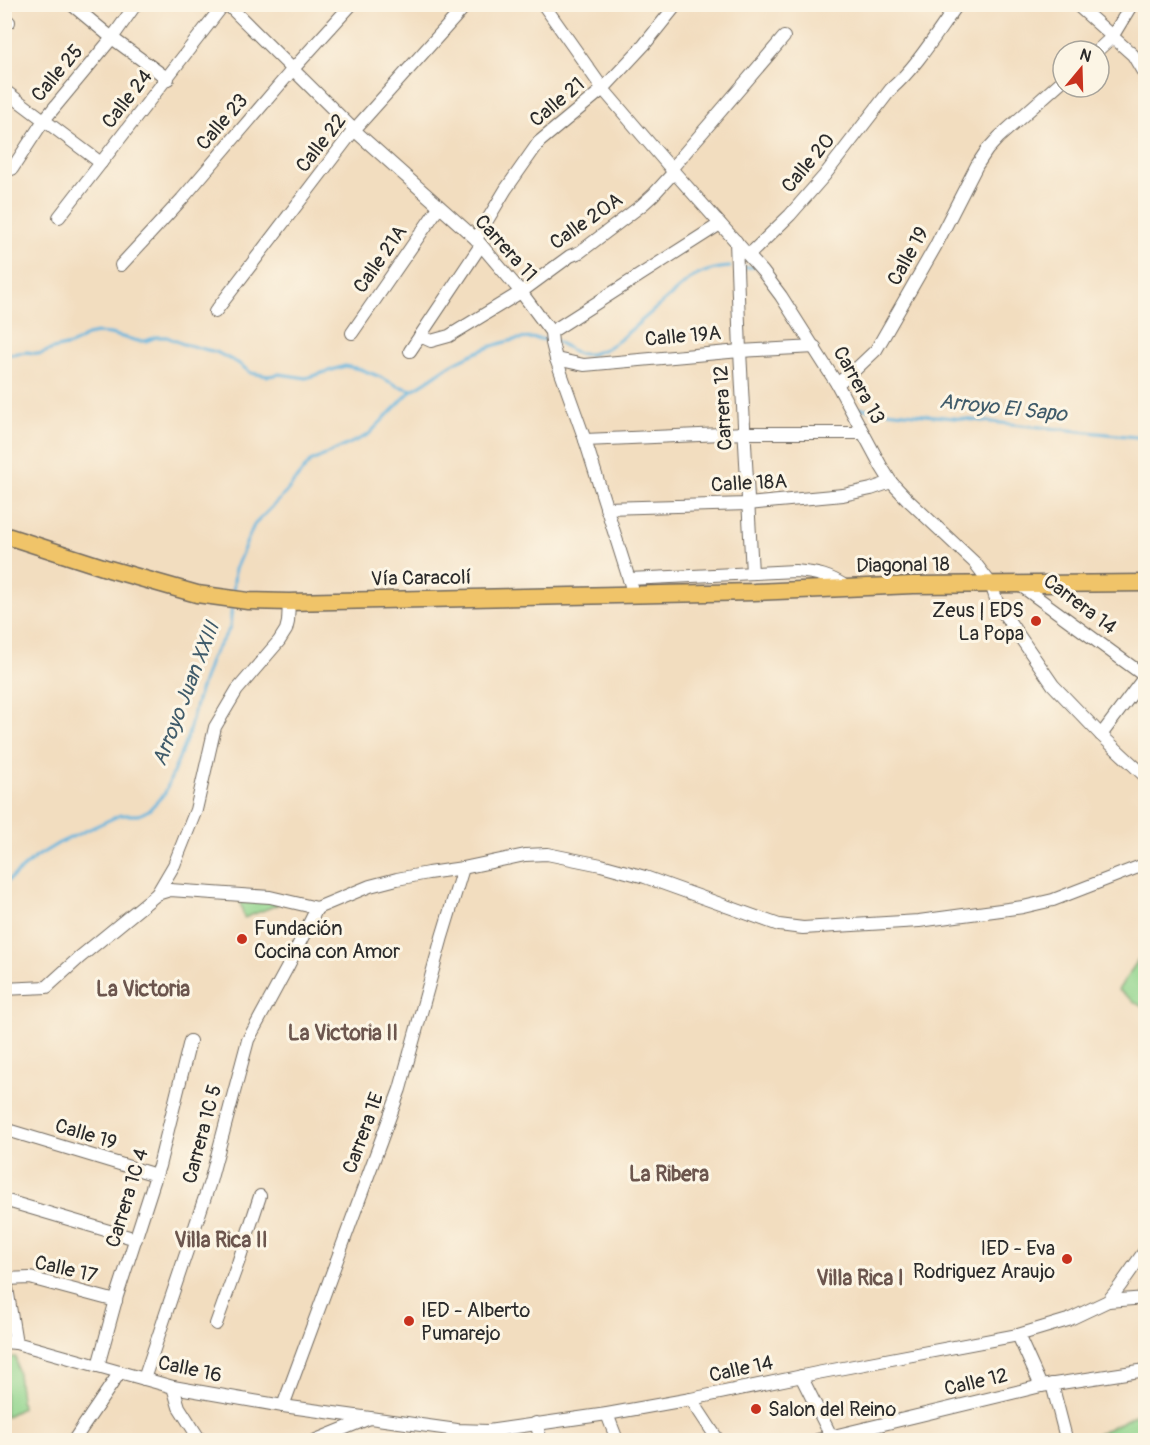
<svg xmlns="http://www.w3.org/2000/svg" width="1150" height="1445" viewBox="0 0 1150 1445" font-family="Pangolin,sans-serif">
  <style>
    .green { fill: #92d58e; stroke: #5e805c; stroke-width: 1.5 }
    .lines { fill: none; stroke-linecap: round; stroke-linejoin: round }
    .stream { stroke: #63b4de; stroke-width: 3 }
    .minor-casing { stroke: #71695f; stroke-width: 14 }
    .major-casing { stroke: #71695f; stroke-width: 19 }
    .minor { stroke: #fff; stroke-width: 12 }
    .major { stroke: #f0c469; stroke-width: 16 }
    .poi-dot { fill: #c8321e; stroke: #fcf5e5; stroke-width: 2 }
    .labels { text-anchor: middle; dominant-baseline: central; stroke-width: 6; stroke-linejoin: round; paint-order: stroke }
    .street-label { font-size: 20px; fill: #2b2b2b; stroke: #fcf5e5 }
    .poi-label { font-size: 20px; fill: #2b2b2b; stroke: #fcf5e5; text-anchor: start }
    .water-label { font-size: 21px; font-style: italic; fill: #3f5b6a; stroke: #fcf5e5 }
    .neighbourhood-label { font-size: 21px; font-weight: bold; fill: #6c564e; stroke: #fcf5e5 }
  </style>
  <rect width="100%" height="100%" fill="#fcf5e5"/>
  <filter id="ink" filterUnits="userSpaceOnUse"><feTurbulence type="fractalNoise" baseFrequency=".0167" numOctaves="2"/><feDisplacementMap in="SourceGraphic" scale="12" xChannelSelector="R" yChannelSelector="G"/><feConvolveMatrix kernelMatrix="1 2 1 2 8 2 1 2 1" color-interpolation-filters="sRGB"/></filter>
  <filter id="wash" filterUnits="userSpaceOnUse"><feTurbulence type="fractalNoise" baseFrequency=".008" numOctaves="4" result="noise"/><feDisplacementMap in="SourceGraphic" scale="24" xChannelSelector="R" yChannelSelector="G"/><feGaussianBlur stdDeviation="1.35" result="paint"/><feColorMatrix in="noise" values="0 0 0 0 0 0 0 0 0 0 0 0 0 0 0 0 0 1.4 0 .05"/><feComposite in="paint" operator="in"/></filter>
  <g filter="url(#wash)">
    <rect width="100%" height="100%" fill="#f2ddbf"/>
    <!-- green -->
    <g class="green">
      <path d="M 275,900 L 277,905 L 244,918 L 240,902 Z"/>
      <path d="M 1145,950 L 1145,1009 L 1118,990 Z"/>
      <path d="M 16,1357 L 22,1408 L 5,1417 L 5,1358 Z"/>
      <path d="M 1145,1410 L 1145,1440 L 1086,1440 Z"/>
    </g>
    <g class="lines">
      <!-- stream -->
      <g class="stream">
        <path d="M 744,268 L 754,267"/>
        <path d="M 556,341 L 578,354 L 591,354 L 605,349 L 618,341 L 690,279 C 704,271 714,268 730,267"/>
        <path d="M 4,353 L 11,354 L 27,352 L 40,354 L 53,349 L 70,345 L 79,341 L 87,335 L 97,333 L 110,334 L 138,341 L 146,341 L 156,337 L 167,337 L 183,344 L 216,352 L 238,363 L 251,373 L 268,376 L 280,374 L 306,378 L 345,366 L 360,369 L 378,376 L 398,386 L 412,390 C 428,382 441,370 456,362 C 482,349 517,333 546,340"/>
        <path d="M 857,408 L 1146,438"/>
        <path d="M 233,594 L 235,569 L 254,525 L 282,497 L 310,462 L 368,435 L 412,390"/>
        <path d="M 4,884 L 36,857 L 59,843 L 120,815 L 139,815 L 149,810 L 165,793 L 188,735 L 197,700 L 211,658 L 230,628 L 232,604"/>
      </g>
    </g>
  </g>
  <g filter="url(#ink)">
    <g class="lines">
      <!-- minor casing -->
      <g class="minor-casing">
        <g id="minor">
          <path d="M 71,4 L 112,38 L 168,79"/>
          <path d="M 227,4 L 354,130 L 476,239 L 521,292 L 551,332 L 552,343 L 556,359 L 585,440 L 634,595"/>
          <path d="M 543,4 L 603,89 L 674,172 L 763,272 L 781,296 L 837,384 L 881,466 L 891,482 L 907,499 L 975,563 L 991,584 L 998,605 L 1053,685 L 1101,735 L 1146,777"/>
          <path d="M 1076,4 L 1133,55 L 1146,77"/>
          <path d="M 4,18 L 9,22"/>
          <path d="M 1097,51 L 1112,37 L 1132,4"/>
          <path d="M 4,90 L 101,163"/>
          <path d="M 12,169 L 44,120 L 112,38 L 136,4"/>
          <path d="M 671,169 L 784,37"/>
          <path d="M 59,217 L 224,4"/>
          <path d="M 476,239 L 506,189 L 539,142 L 603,89 L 644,45 L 677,4"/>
          <path d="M 736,241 L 740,351 L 752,573"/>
          <path d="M 749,255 L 790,215 L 824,176 L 891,89 C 918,65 936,34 958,4"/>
          <path d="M 121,265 L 182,199 L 293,69 L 352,4"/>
          <path d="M 215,312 L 354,130 L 467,4"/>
          <path d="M 551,332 L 720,224"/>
          <path d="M 352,333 L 439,207"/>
          <path d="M 420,336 L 431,341 L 449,336 L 521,292 L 570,256 L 580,252 L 642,205 L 653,195 L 674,172"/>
          <path d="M 410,351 L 481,245"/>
          <path d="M 556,359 L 584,365 L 740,351 L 815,347"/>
          <path d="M 837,384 L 857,368 L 876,350 L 935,247 L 977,165 L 987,150 L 999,137 L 1063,80"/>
          <path d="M 585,440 L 745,433 L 863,433"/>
          <path d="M 606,508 L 748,504 L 843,495 L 871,489 L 891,482"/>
          <path d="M 629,579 L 795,571 C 818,573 829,575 848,588"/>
          <path d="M 1020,585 L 1146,677"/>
          <path d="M 1101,735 L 1146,675"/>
          <path d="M 157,894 L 174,865 L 196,810 L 215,727 L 237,690 L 279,641 L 286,630 L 288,622 L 289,602"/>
          <path d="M 4,989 L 47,987 L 80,957 L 157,894 L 170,890 L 270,897 L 317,908 L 370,886 L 397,879 L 428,873 L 463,868 L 525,855 L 547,854 L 601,865 L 645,877 L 779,925 L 803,928 L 919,921 L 1023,907 L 1053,900 L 1146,864"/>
          <path d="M 4,1129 L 156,1175"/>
          <path d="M 4,1200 L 136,1239"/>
          <path d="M 4,1270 L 16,1343"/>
          <path d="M 6,1279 L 30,1278 L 116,1301"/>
          <path d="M 1108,1301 L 1146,1298"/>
          <path d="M 216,1324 L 238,1263 L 260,1196"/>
          <path d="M 1018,1335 L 1041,1386"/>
          <path d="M 4,1342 L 16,1343 L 173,1387 L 283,1406 L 457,1430 L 488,1431 L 607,1414 L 691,1399 L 817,1373 L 1018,1335 L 1068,1320 L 1108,1301 L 1120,1286 L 1146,1249"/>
          <path d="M 98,1366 L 117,1296 L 159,1166 L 190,1041"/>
          <path d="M 801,1376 L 831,1436"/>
          <path d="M 144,1379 L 210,1182 L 248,1040 L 287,968 L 317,908"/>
          <path d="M 1052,1384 L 1066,1438 L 1068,1440"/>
          <path d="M 173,1387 L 179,1407 L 200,1440"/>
          <path d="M 691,1399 L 718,1440"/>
          <path d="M 283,1406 L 400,1089 L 442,937 L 463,868"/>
          <path d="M 607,1414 L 617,1440"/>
          <path d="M 536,1423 L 541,1440"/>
          <path d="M 74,1440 L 120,1372"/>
          <path d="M 316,1440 L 370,1418"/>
          <path d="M 817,1440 L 1041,1386 L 1146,1370"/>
        </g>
      </g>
      <!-- major casing -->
      <g class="major-casing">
        <path id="major" d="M 4,535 L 109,569 L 197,594 L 248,601 L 289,602 L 754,592 L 913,585 L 1146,583"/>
      </g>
      <!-- minor -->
      <use href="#minor" class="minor"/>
      <!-- major -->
      <use href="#major" class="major"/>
    </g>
  </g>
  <!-- markers -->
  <g class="poi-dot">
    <circle cx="1036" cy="621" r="6"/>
    <circle cx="242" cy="939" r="6"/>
    <circle cx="1067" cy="1259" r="6"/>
    <circle cx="409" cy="1321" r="6"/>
    <circle cx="756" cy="1409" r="6"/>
  </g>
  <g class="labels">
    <!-- street labels -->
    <g class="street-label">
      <text transform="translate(57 73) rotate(-50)">Calle 25</text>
      <text transform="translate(127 99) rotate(-52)">Calle 24</text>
      <text transform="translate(557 102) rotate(-40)">Calle 21</text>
      <text transform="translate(222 122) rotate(-49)">Calle 23</text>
      <text transform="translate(321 143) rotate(-52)">Calle 22</text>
      <text transform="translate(808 163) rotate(-50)">Calle 20</text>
      <text transform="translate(586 221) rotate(-35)">Calle 20A</text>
      <text transform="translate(506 248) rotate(48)">Carrera 11</text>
      <text transform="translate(908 256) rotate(-61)">Calle 19</text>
      <text transform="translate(380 259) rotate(-55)">Calle 21A</text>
      <text transform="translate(683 336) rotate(-5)">Calle 19A</text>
      <text transform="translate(859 385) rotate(61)">Carrera 13</text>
      <text transform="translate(723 408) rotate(-93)">Carrera 12</text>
      <text transform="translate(749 483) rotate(-3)">Calle 18A</text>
      <text transform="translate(903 565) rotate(-1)">Diagonal 18</text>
      <text transform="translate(421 578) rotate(-1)">Vía Caracolí</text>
      <text transform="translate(1080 604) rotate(37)">Carrera 14</text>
      <text transform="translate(363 1133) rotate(-70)">Carrera 1E</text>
      <text transform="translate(86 1134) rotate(17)">Calle 19</text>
      <text transform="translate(202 1134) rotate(-75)">Carrera 1C 5</text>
      <text transform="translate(127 1198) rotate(-73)">Carrera 1C 4</text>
      <text transform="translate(66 1269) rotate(13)">Calle 17</text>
      <text transform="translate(190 1369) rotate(12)">Calle 16</text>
      <text transform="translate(741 1369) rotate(-12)">Calle 14</text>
      <text transform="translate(976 1382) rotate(-13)">Calle 12</text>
    </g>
    <!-- poi labels -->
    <g class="poi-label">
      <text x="1024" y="610" text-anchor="end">Zeus | EDS<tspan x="1024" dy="23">La Popa</tspan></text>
      <text x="254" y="928">Fundación<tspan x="254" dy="23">Cocina con Amor</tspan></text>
      <text x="1055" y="1248" text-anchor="end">IED - Eva<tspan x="1055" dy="23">Rodriguez Araujo</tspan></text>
      <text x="421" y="1310">IED - Alberto<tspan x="421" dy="23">Pumarejo</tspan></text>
      <text x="768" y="1409">Salon del Reino</text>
    </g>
    <!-- water labels -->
    <g class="water-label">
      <text transform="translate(1003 408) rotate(6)">Arroyo El Sapo</text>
      <text transform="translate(186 694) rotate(-69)">Arroyo Juan XXIII</text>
    </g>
    <!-- neighbourhood labels -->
    <g class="neighbourhood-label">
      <text x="143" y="989">La Victoria</text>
      <text x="343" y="1033">La Victoria II</text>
      <text x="669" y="1174">La Ribera</text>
      <text x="221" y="1240">Villa Rica II</text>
      <text x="860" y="1278">Villa Rica I</text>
    </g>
  </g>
  <!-- margin -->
  <rect width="1150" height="1445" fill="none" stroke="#fcf5e5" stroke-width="24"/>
  <!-- north arrow -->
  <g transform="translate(1081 69) rotate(19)"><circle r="28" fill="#fcf5e5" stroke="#a8a49b" stroke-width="1.5"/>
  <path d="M0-4.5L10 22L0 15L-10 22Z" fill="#c8321e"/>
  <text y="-9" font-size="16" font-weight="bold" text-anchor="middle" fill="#2b2b2b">N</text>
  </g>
</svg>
